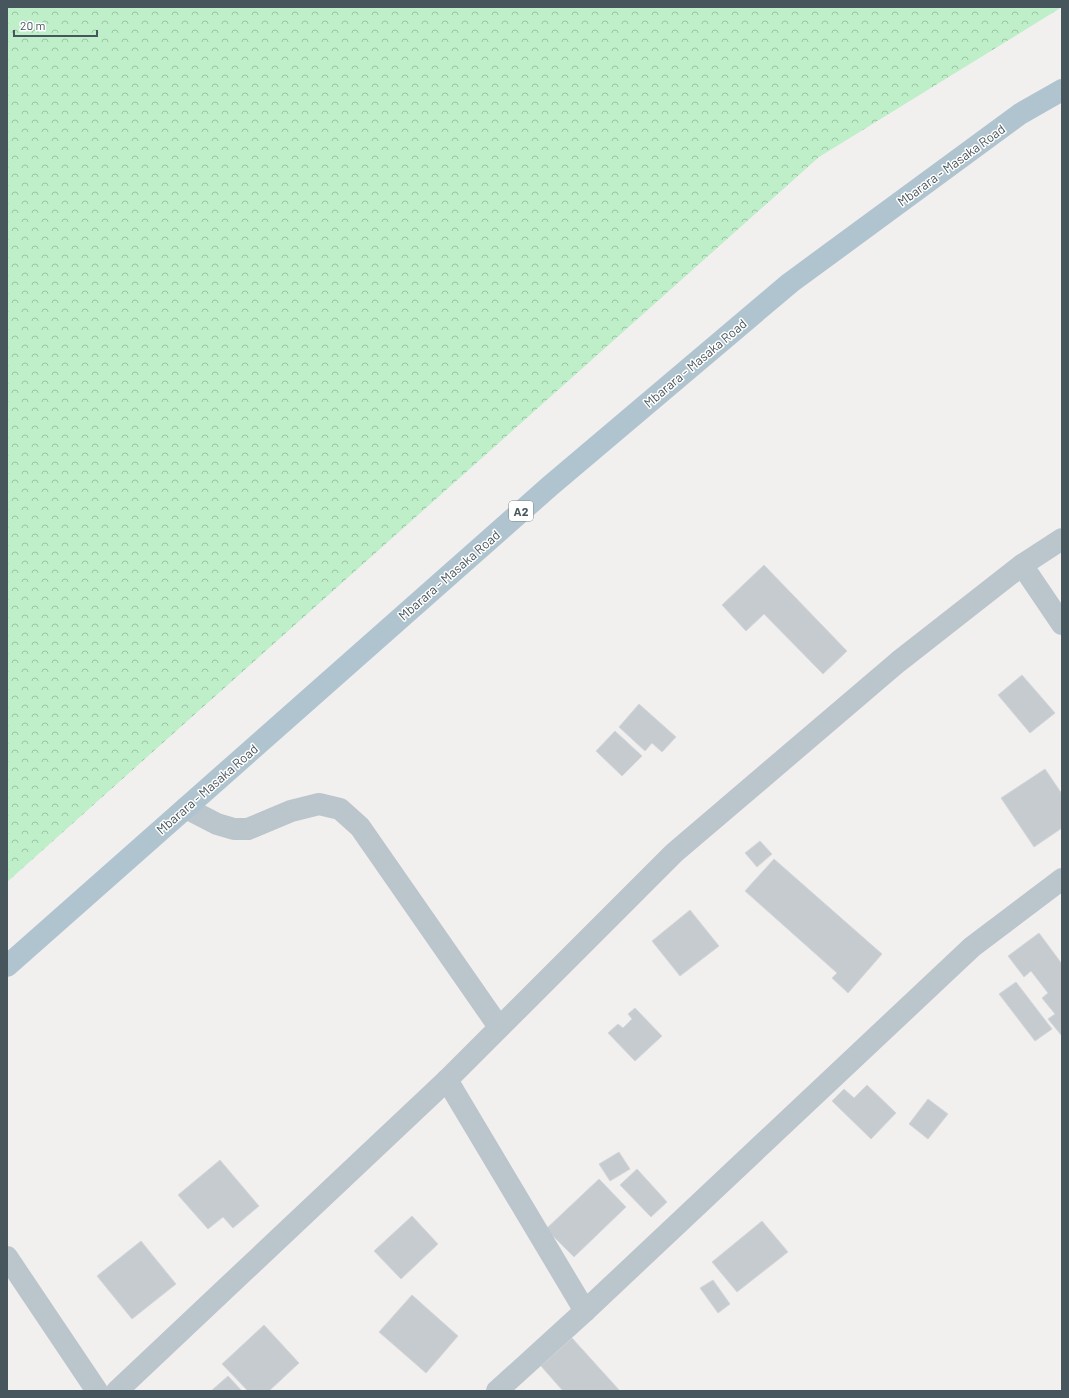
<svg xmlns="http://www.w3.org/2000/svg" width="1069" height="1398" viewBox="0 0 1069 1398" font-family="Barlow,sans-serif">
  <style>
    .forest { fill: url(#forest-crowns) }
    .building { fill: #c6cbcf; stroke: #d3d7da }
    .lines { fill: none; stroke-linecap: round; stroke-linejoin: round }
    .street { stroke: #bbc6cc; stroke-width: 22 }
    .primary { stroke: #afc4ce; stroke-width: 22 }
    .labels { text-anchor: middle; dominant-baseline: central; stroke-width: 3; stroke-linejoin: round; paint-order: stroke }
    .shield { fill: #fff; stroke: #7e898d; stroke-width: 1 }
    .shield-label { font-size: 12px; font-weight: bold; fill: #47565c }
    .street-label { font-size: 13px; fill: #47565c; stroke: #fff }
  </style>
  <defs>
    <pattern id="forest-crowns" width="20" height="18" patternUnits="userSpaceOnUse"><rect width="20" height="18" fill="#beefc8"/><path d="M2 6a3 3 0 1 1 6 0M12 15a3 3 0 1 1 6 0" fill="none" stroke="#9cc4a6"/></pattern>
  </defs>
  <rect width="100%" height="100%" fill="#f2efef"/>
  <!-- forest -->
  <path class="forest" d="M 7,7 L 1062,7 L 819,157 L 7,882 Z"/>
  <!-- building -->
  <g class="building">
    <path d="M 764,565 L 847,651 L 823,674 L 764,614 L 746,631 L 722,605 Z"/>
    <path d="M 1022,675 L 1055,713 L 1030,733 L 998,695 Z"/>
    <path d="M 639,704 L 676,737 L 662,752 L 652,743 L 645,751 L 619,727 Z"/>
    <path d="M 615,731 L 642,756 L 622,776 L 596,751 Z"/>
    <path d="M 1045,769 L 1062,794 L 1062,828 L 1034,847 L 1001,798 Z"/>
    <path d="M 760,841 L 772,854 L 757,867 L 745,853 Z"/>
    <path d="M 774,859 L 882,954 L 848,993 L 832,978 L 837,973 L 745,891 Z"/>
    <path d="M 690,910 L 719,946 L 680,976 L 652,941 Z"/>
    <path d="M 1039,933 L 1062,964 L 1062,1036 L 1048,1019 L 1055,1014 L 1042,998 L 1048,993 L 1031,971 L 1024,977 L 1008,956 Z"/>
    <path d="M 1016,982 L 1052,1029 L 1035,1041 L 999,994 Z"/>
    <path d="M 635,1008 L 662,1036 L 635,1061 L 608,1033 L 618,1024 L 623,1028 L 632,1019 L 628,1014 Z"/>
    <path d="M 867,1085 L 896,1113 L 871,1139 L 832,1101 L 844,1089 L 854,1098 Z"/>
    <path d="M 928,1099 L 948,1114 L 928,1139 L 909,1124 Z"/>
    <path d="M 619,1152 L 630,1169 L 610,1181 L 599,1164 Z"/>
    <path d="M 220,1160 L 259,1206 L 233,1228 L 223,1217 L 208,1229 L 178,1195 Z"/>
    <path d="M 637,1169 L 667,1202 L 651,1217 L 620,1185 Z"/>
    <path d="M 599,1179 L 626,1207 L 574,1257 L 546,1229 Z"/>
    <path d="M 412,1216 L 438,1244 L 401,1279 L 374,1251 Z"/>
    <path d="M 762,1221 L 788,1252 L 737,1292 L 712,1262 Z"/>
    <path d="M 141,1241 L 176,1284 L 132,1319 L 97,1276 Z"/>
    <path d="M 713,1280 L 730,1304 L 718,1313 L 700,1288 Z"/>
    <path d="M 412,1295 L 458,1336 L 426,1373 L 379,1332 Z"/>
    <path d="M 264,1325 L 299,1363 L 269,1391 L 248,1391 L 222,1364 Z"/>
    <path d="M 572,1338 L 620,1391 L 563,1391 L 541,1366 Z"/>
    <path d="M 228,1376 L 242,1391 L 211,1391 Z"/>
  </g>
  <g class="lines">
    <!-- street -->
    <g class="street">
      <path d="M 1022,565 L 1062,624"/>
      <path d="M 186,808 L 217,824 L 234,829 L 248,829 L 291,811 L 319,804 L 340,809 L 360,827 L 499,1027"/>
      <path d="M 447,1080 L 585,1311"/>
      <path d="M 7,1257 L 97,1391"/>
      <path d="M 117,1391 L 447,1080 L 674,853 L 898,662 L 1022,565 L 1062,539"/>
      <path d="M 497,1391 L 585,1311 L 972,947 L 1062,879"/>
    </g>
    <!-- primary -->
    <path class="primary" d="M 7,966 L 550,486 L 790,283 L 1020,114 L 1062,90"/>
  </g>
  <g class="labels">
    <!-- shield labels -->
    <rect class="shield" x="509" y="501" width="24" height="20" rx="3"/>
    <g class="shield-label">
      <text x="521" y="511">A2</text>
    </g>
    <!-- street labels -->
    <g class="street-label">
      <text transform="translate(951 165) rotate(-36)">Mbarara - Masaka Road</text>
      <text transform="translate(695 363) rotate(-40)">Mbarara - Masaka Road</text>
      <text transform="translate(449 575) rotate(-41)">Mbarara - Masaka Road</text>
      <text transform="translate(207 789) rotate(-41)">Mbarara - Masaka Road</text>
    </g>
  </g>
  <!-- border -->
  <rect width="1069" height="1398" fill="none" stroke="#47565c" stroke-width="16"/>
  <!-- scale -->
  <path d="M14 30v6h83v-6" fill="none" stroke="#47565c" stroke-width="2"/>
  <text x="20" y="30" font-size="12" fill="#47565c" stroke="#ffffff" stroke-width="3" paint-order="stroke">20 m</text>
</svg>
